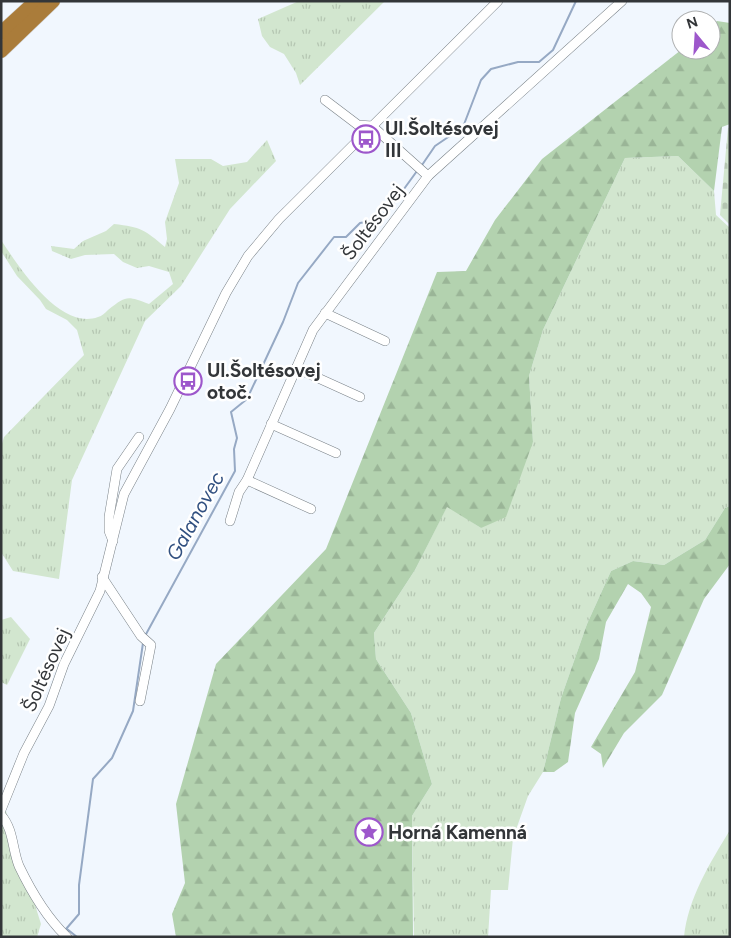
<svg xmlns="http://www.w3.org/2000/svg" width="731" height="938" viewBox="0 0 731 938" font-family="Figtree,sans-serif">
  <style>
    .grass { fill: url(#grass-tufts) }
    .forest { fill: url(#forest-firs) }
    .cemetery { fill: url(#cemetery-stones) }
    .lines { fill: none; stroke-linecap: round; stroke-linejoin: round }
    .stream { stroke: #96a9c4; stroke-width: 2 }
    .minor-casing { stroke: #798187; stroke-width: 10 }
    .highway-casing { stroke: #d2d3d3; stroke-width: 15 }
    .minor { stroke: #fff; stroke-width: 9 }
    .highway { stroke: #aa7c3a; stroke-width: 14 }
    .labels { text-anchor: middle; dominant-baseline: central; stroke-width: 5; stroke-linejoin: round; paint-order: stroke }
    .poi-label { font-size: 19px; font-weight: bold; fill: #333639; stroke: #fff; text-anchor: start }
    .street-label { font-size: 19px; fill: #333639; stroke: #fff }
    .water-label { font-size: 20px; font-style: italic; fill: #315080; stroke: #fff }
  </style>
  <defs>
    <pattern id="grass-tufts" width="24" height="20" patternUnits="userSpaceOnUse" patternTransform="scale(1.25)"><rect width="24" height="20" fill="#d2e6cf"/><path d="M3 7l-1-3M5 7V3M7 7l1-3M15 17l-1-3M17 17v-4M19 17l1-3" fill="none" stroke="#b5c6b2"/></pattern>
    <pattern id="forest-firs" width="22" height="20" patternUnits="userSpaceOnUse" patternTransform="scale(1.25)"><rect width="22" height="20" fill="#b3d2af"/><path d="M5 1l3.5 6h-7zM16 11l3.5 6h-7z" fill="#9ab597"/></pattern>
    <pattern id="cemetery-stones" width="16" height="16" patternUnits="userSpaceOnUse" patternTransform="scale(1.25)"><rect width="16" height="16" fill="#d2e6cf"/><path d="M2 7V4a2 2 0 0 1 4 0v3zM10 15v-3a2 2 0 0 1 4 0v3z" fill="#b5c6b2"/></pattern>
  </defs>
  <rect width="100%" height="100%" fill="#f1f7fe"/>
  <!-- grass -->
  <g class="grass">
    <path d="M 299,1 L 385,1 L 300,85 L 296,73 L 284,54 L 270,47 L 262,36 L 258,19 Z"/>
    <path d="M 267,140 L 276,161 L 230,209 L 181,286 L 145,321 L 72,480 L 59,579 L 13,571 L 1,552 L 1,447 L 4,437 L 84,355 L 77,330 L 67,320 L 46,309 L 40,300 L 17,276 L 1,251 L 1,240 C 19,267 60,331 98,317 C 102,316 105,313 108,310 C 127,295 127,296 149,304 L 173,284 L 169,272 L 149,266 L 137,268 L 123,262 L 114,254 L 85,255 L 71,259 L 52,251 L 51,246 L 74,249 L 83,241 L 106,231 L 114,224 C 141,227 145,230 165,247 L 167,239 L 165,222 L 179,183 L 175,159 L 211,159 L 223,166 L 247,162 Z"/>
    <path d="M 678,156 L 714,191 L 716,215 L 730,228 L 730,506 L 725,508 L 705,540 L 664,565 L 633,561 L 611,571 L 587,624 L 561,698 L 543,772 L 528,796 L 513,838 L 508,890 L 491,890 L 488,937 L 414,937 L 412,816 L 432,784 L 411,713 L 376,659 L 374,633 L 415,570 L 447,506 L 481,528 L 533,442 L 529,376 L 543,330 L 625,158 Z"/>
    <path d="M 11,617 L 30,639 L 7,685 L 1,682 L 1,620 Z"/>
    <path d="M 1,795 L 41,924 L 37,937 L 1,937 Z"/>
    <path d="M 730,830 L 730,937 L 684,937 C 688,898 710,863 730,830 Z"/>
  </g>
  <!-- forest -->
  <g class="forest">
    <path d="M 717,21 L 730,23 L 730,124 L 722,127 L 714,191 L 678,156 L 625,158 L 543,330 L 529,376 L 533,442 L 506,517 L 481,528 L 447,507 L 415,570 L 374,633 L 376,659 L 411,713 L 432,784 L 412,816 L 413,937 L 176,937 L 172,914 L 185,883 L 176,804 L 216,664 L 326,549 L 437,272 L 466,271 L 495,220 L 542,159 L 681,50 L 711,50 L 711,26 Z"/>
    <path d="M 730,506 L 730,564 L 704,599 L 662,695 L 624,733 L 603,768 L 601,754 L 591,747 L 635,672 L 651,607 L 641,593 L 628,584 L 606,622 L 599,659 L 575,713 L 568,762 L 554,772 L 543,772 L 561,698 L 587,624 L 611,571 L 633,561 L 664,565 L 705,540 L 725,508 Z"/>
  </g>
  <!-- cemetery -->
  <path class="cemetery" d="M 730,127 L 730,225 L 720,215 L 728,128 Z"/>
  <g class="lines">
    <!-- stream -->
    <g class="stream">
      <path d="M 422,165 L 435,146 L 463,127 L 481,80 L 491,69 L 518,62 L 539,62 L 553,50 L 576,1"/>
      <path d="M 145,636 L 235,471 L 234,449 L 237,438 L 231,412 L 247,399 L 283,322 L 298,283 L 334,237 L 346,237 L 360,223 L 370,221 L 388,211 L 417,171"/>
      <path d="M 67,929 L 77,937"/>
      <path d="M 68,932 L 66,929 L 79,914 L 79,885 L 93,779 L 112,758 L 133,711 L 143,643"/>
    </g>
    <!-- minor casing -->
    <g class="minor-casing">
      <g id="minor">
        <path d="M 325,100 L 358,125 L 372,126 L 428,176"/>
        <path d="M 325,313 L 385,341"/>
        <path d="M 296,368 L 360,397"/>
        <path d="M 271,424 L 336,453"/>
        <path d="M 247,480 L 311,509"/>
        <path d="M 230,521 L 239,492 L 247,480 L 313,330 L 428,176 L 622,1"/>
        <path d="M 113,541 L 109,531 L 109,517 L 117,469 L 139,437"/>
        <path d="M 102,577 L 141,636 L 151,645 L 140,701"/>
        <path d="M 1,810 L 24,753 L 49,706 L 64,664 L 100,591 L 124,494 L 170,409 L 226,293 L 248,256 L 279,219 L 498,1"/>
        <path d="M 1,815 C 14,830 12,849 19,866 C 31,891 47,918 67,937"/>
      </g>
    </g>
    <!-- highway casing -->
    <g class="highway-casing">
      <g id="highway">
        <path d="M 1,33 L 36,1"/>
        <path d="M 1,51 L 53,1"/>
      </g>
    </g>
    <!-- minor -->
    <use href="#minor" class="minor"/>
    <!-- highway -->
    <use href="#highway" class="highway"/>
  </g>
  <!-- icons -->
  <defs>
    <g id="bus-ring" transform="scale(1.4375)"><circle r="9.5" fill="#fff" stroke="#9d57cb" stroke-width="1.5"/><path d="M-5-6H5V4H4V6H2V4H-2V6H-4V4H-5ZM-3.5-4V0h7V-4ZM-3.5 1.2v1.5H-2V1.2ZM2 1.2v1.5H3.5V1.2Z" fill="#9d57cb"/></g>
    <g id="sight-ring" transform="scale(1.4375)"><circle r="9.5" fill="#fff" stroke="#9d57cb" stroke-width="1.5"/><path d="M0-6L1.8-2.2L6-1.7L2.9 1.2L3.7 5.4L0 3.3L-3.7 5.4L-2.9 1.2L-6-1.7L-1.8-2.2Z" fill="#9d57cb"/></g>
  </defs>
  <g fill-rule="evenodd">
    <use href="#bus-ring" x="366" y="139"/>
    <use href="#bus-ring" x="188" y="381"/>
    <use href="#sight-ring" x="369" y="832"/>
  </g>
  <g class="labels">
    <!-- poi labels -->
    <g class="poi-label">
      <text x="385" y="128">Ul.Šoltésovej<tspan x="385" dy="22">III</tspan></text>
      <text x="207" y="370">Ul.Šoltésovej<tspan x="207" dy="22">otoč.</tspan></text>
      <text x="388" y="832">Horná Kamenná</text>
    </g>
    <!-- street labels -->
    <g class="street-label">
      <text transform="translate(373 222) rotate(-53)">Šoltésovej</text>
      <text transform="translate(46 670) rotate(-66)">Šoltésovej</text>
    </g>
    <!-- water labels -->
    <g class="water-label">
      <text transform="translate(195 516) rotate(-61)">Galanovec</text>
    </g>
  </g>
  <!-- border -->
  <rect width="731" height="938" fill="none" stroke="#333639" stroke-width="5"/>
  <!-- north arrow -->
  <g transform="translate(696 35) rotate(342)"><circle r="24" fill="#ffffff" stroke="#adafb0"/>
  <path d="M0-4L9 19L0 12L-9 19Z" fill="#9d57cb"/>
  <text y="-8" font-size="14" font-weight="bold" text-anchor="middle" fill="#333639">N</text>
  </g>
</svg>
